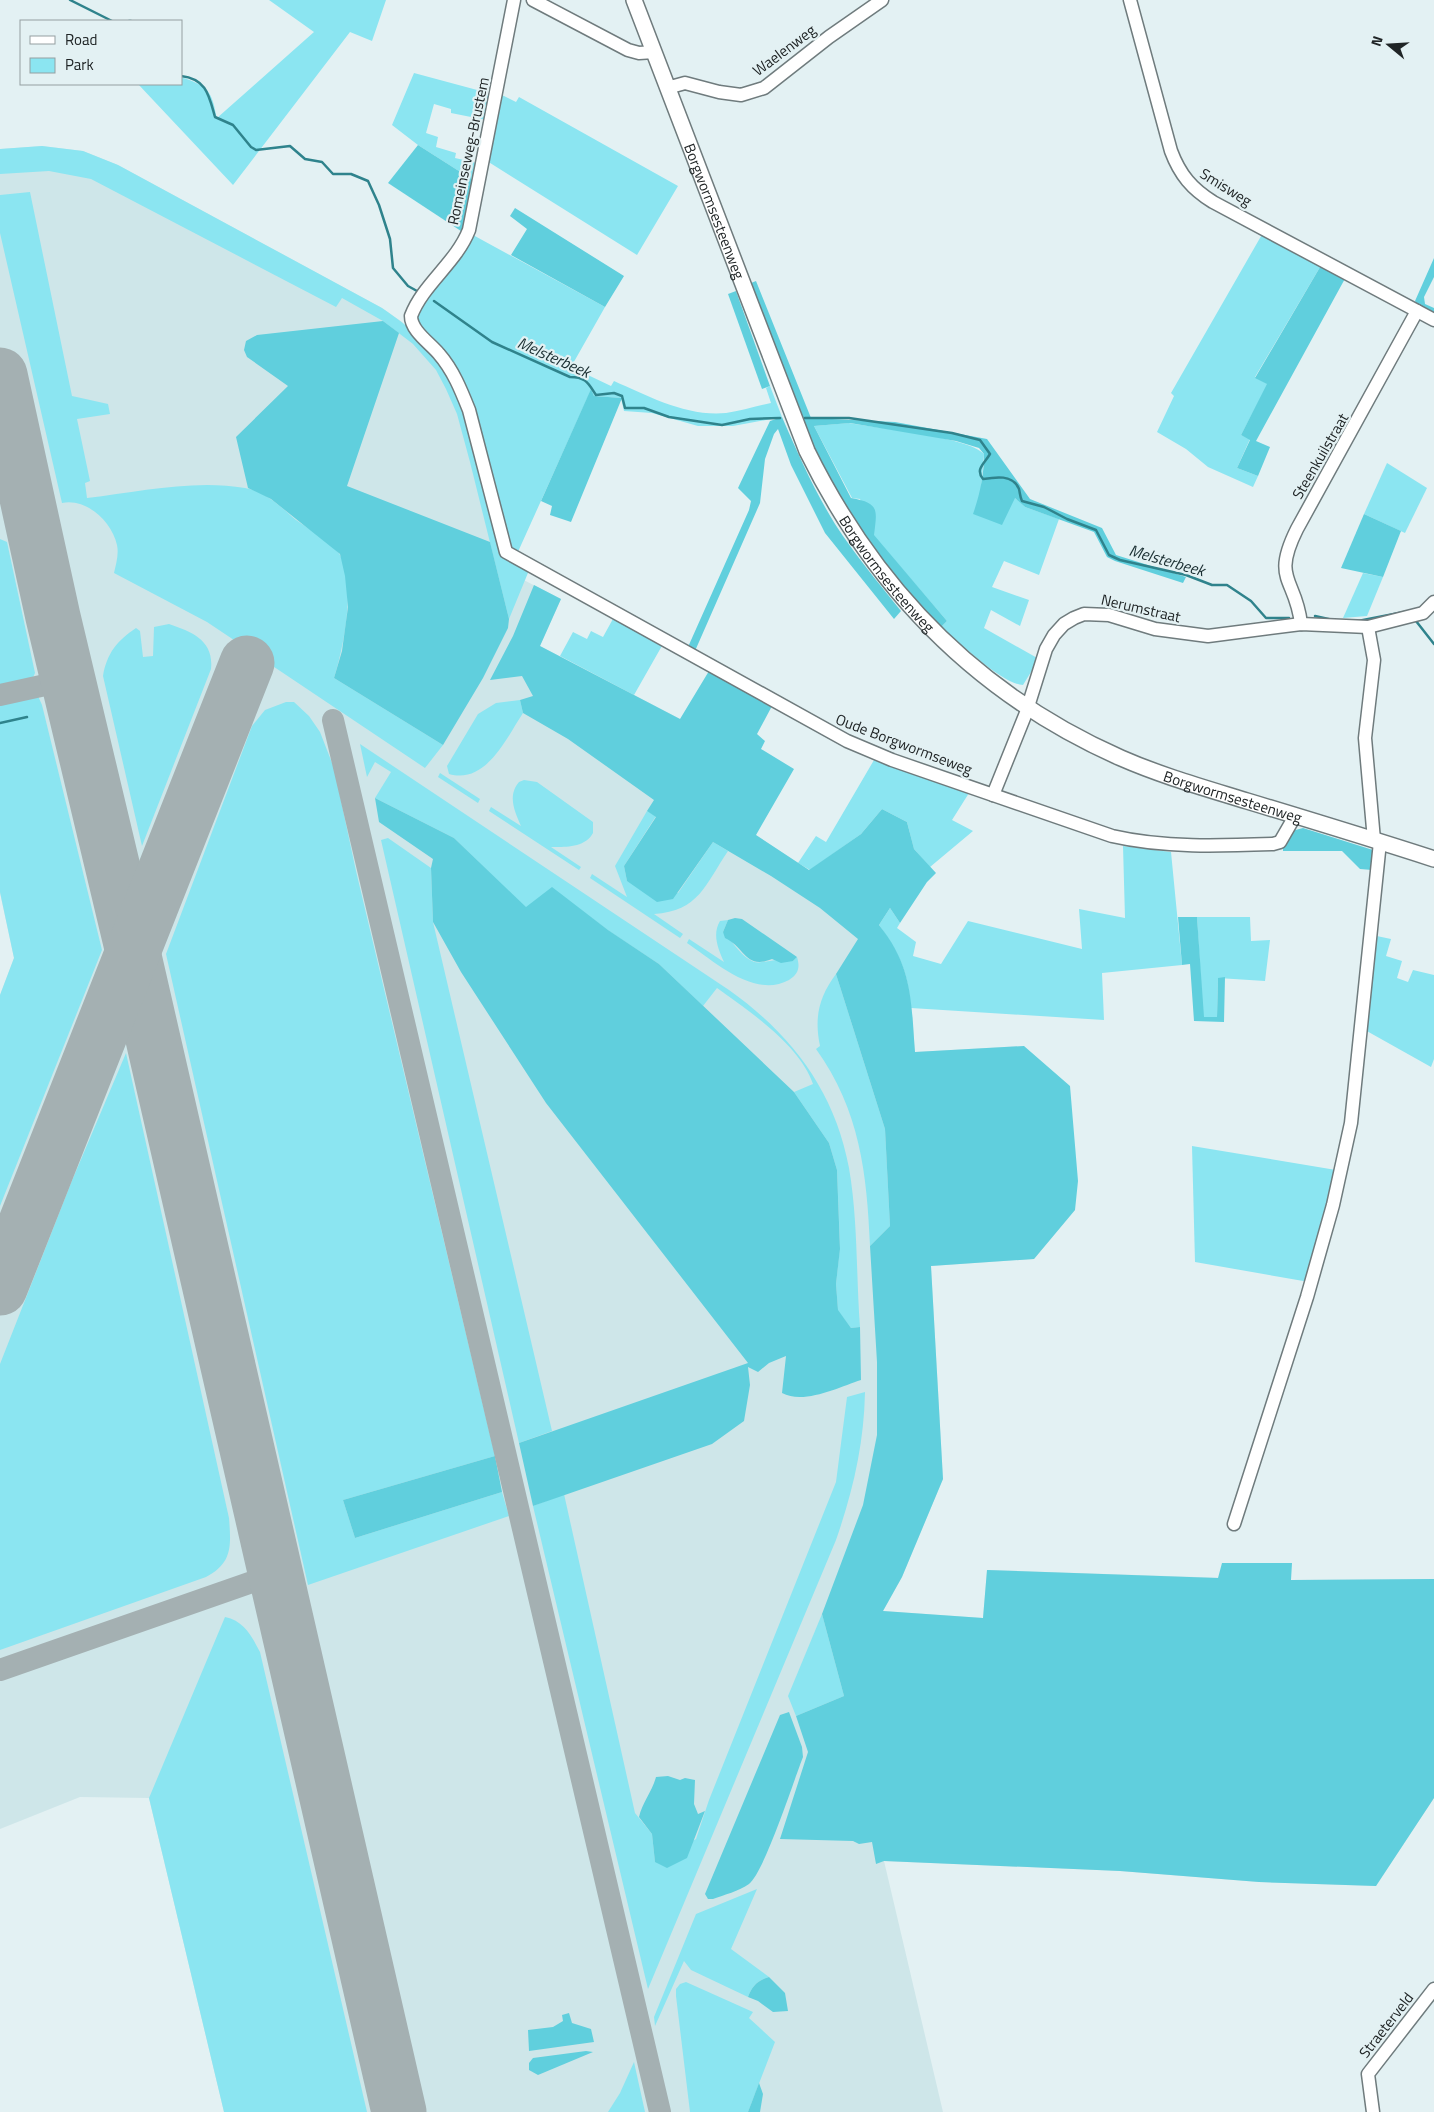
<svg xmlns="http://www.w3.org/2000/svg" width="1434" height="2112" viewBox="0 0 1434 2112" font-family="'Titillium Web',sans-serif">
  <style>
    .built { fill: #cee6e9 }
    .green { fill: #8be5f1 }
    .forest { fill: #60cfdd }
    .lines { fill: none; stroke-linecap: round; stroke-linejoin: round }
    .stream { stroke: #2f838c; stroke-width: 2.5 }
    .taxiway { stroke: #a4b0b2; stroke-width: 22 }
    .runway { stroke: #a4b0b2; stroke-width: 55 }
    .minor-casing { stroke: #6f7b7d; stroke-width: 15 }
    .major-casing { stroke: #6f7b7d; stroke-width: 18 }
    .minor { stroke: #fff; stroke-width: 12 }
    .major { stroke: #fff; stroke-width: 15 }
    .labels { text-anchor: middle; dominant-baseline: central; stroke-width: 4.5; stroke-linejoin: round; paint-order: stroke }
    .street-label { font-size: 15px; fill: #202526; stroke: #e3f1f3 }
    .water-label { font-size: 16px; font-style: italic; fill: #1a2e31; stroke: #e3f1f3 }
  </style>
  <rect width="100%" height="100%" fill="#e3f1f3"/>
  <!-- built -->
  <path class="built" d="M 42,146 L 83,151 L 118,165 L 382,308 L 402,322 L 443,368 L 508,572 L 561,599 L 540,646 L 686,722 L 687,790 L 809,870 L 910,832 L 915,851 L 879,925 L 910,989 L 915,1052 L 1024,1046 L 1075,1210 L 1034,1259 L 931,1266 L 943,1479 L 902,1577 L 883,1611 L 983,1618 L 987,1570 L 1290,1580 L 1434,1579 L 1434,1798 L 1376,1886 L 1259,1882 L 1120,1871 L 884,1861 L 943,2112 L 224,2112 L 149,1798 L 80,1797 L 0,1829 L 0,995 L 14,958 L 0,893 L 0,149 Z"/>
  <!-- green -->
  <g class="green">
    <path d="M 269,0 L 386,0 L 372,41 L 350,32 L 233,185 L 138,84 L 181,84 L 181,77 C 195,82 209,86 213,102 C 215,107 215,113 217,118 L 314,32 Z"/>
    <path d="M 414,73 L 492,94 L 486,120 L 451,113 L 451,109 L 434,104 L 426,133 L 438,137 L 436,147 L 456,153 L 455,158 L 477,163 L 473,180 L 418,145 L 392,125 Z"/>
    <path d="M 500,94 L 516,102 L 519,97 L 678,186 L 637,255 L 487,161 Z"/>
    <path d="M 42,146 L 83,151 L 118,165 L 382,308 C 399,320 418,333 431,350 C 473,404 485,492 503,558 L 530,568 L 509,619 L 470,462 L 457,414 L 446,389 L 436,370 L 413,344 L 383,321 L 342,298 L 336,307 L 91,179 L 49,171 L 0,174 L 0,149 Z"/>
    <path d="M 30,192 L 72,396 L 108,404 L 110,414 L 77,419 L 90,481 L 85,483 L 87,498 C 138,492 194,479 245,488 C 265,491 282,508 296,520 C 305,526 337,548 340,555 C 356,586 344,646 334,678 L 443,745 L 425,768 L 207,622 L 114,573 C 116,564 119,554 117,545 C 112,522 87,498 62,503 L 0,233 L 0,195 Z"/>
    <path d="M 1264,231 L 1323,262 L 1255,377 L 1268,384 L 1241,435 L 1250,439 L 1237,468 L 1258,476 L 1253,487 L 1208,467 L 1186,449 L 1157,432 L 1174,396 L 1171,393 Z"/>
    <path d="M 473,235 L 605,307 L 571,367 L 611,386 L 614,381 C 648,396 687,417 726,413 C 741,411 756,406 771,403 L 766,388 L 770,386 L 782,417 L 733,426 L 698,426 L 652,413 L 624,411 L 621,398 L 594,396 L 591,390 L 517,554 L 511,551 L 469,401 L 414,318 C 432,288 460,267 473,235 Z"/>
    <path d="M 849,423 C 876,428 969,437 984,454 L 981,490 L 1014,497 L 1025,507 L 1059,519 L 1039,575 L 1004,561 L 992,587 L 1029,600 L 1020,626 L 991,610 L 984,628 L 1039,659 L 1023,685 C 1004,685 958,642 941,627 L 947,621 L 873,535 L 860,499 L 852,498 L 814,426 Z"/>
    <path d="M 1387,463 L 1427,488 L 1405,533 L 1364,514 Z"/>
    <path d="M 0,539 L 7,542 L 35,673 L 32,680 L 0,687 Z"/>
    <path d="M 1363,573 L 1383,577 L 1367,616 L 1343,618 Z"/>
    <path d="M 614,617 L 663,644 L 634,695 L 560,656 L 573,632 L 587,639 L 591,631 L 603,637 Z"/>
    <path d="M 169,624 C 193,632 214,641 211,669 L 142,846 L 103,676 C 107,653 117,641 136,628 L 140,631 L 143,657 L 153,656 L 154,627 Z"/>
    <path d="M 32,694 L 38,696 L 42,705 L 102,950 L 0,1206 L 0,995 L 14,958 L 0,892 L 0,701 Z"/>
    <path d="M 520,700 L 523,713 C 507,737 486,785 449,774 L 447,766 L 478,714 L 496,703 Z"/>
    <path d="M 286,702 L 294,702 L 309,716 L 320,732 L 334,768 L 356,871 L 495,1456 L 343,1500 L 355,1538 L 502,1492 L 509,1516 L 308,1585 L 166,954 L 252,726 L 265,710 Z"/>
    <path d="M 360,744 L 729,990 C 791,1034 835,1091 849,1168 C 858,1220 856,1274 860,1327 L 851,1328 L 838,1311 L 836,1284 L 840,1247 L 837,1170 L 829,1143 L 794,1092 L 813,1084 C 800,1045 749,1011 717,988 L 703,1006 L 659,964 L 609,931 L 552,888 L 526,908 L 454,838 L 375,798 L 391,772 L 375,762 L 367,777 Z"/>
    <path d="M 874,760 L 969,793 L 952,820 L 973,831 L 930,867 L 914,849 L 907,822 L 882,809 L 861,834 L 810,870 L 798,863 L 816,836 L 826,842 Z"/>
    <path d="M 440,773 L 480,799 L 478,803 L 438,777 Z"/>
    <path d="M 524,780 L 537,782 L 593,822 L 593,833 C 585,848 565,847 551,847 L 581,867 L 579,870 L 489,811 L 491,807 L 521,826 C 515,812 507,796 519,782 Z"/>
    <path d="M 647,811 L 656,816 L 624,866 L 627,881 L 678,893 L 713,842 L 728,851 C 705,885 699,911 654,914 L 683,934 L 680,938 L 590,878 L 592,874 L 627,897 L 615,866 Z"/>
    <path d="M 388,838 L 431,868 L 433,922 L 552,1431 L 519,1443 L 381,840 Z"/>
    <path d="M 1123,846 L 1171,852 L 1182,965 L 1102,973 L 1104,1020 L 911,1008 C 908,972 900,954 879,925 L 890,908 L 900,923 L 897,928 L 916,942 L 913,956 L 941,964 L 968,921 L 1082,949 L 1079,909 L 1125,918 Z"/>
    <path d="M 1197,917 L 1250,917 L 1251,941 L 1270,940 L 1265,981 L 1218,978 L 1217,1017 L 1203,1017 Z"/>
    <path d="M 728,920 L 723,932 C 733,941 746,966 762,962 C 777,960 777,959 793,961 L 797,957 C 800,967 799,974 789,980 C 754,999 714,961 687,943 L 689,939 L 724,962 C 718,949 712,934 720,921 Z"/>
    <path d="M 1372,935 L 1391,939 L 1386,956 L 1402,961 L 1397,978 L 1408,982 L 1413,970 L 1434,975 L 1434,1059 L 1431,1067 L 1365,1030 Z"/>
    <path d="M 836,974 L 885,1129 L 890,1226 L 870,1246 C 867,1174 860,1110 816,1049 L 820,1046 C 814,1017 819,997 836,974 Z"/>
    <path d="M 126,1053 L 229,1518 C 231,1545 233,1563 206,1577 L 0,1650 L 0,1364 L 71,1183 Z"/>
    <path d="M 1192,1146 L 1336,1170 L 1309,1282 L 1195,1262 Z"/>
    <path d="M 865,1392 C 864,1444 853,1491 836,1540 L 648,1989 L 533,1506 L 564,1494 L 635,1813 L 652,1834 L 655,1862 L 696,1839 L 709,1800 L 836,1482 L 847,1397 Z"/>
    <path d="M 822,1614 L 844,1696 L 796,1716 L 788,1696 Z"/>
    <path d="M 225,1617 C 244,1621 251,1635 260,1652 L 367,2112 L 224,2112 L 149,1798 Z"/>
    <path d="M 757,1889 L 731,1949 L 769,1977 C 758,1980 752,1986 748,1997 L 691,1970 L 684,1961 L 655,2026 L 654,2017 L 696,1914 Z"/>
    <path d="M 686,1982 L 753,2012 L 749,2018 L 775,2042 L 748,2112 L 690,2112 L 676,1996 L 676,1989 L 680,1984 Z"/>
    <path d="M 634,2062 L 645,2112 L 608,2112 L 620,2093 Z"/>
  </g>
  <!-- forest -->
  <g class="forest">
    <path d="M 418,145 L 473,180 L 464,233 L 388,183 Z"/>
    <path d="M 515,208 L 624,276 L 605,307 L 511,255 L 527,229 L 510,216 Z"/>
    <path d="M 1434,258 L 1434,277 L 1424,297 L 1425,304 L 1434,308 L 1434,315 L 1418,306 L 1415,301 Z"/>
    <path d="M 1323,262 L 1347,275 L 1256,441 L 1270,447 L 1258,476 L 1237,468 L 1250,440 L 1241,435 L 1267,384 L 1255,378 Z"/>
    <path d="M 756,281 L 811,418 L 895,422 L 987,439 L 1030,499 L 1102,528 L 1116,555 L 1186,577 L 1183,583 L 1115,561 L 1107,557 L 1094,532 L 1025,507 L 1015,498 L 1002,525 L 973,514 C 980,494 984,475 984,454 L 979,448 L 956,441 L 850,423 L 814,426 L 851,498 C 880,503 877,510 874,535 L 947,621 L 941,627 C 889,574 846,515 814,447 C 789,394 771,338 751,283 Z"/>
    <path d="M 736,291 L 770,386 L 762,389 L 728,294 Z"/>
    <path d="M 383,321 L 399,333 L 347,486 L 490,542 L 509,619 L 508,628 L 483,678 L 443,745 L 334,678 L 342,651 L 348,607 L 345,576 L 340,554 L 271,499 L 248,488 L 236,437 L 288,386 L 247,357 L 244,350 L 246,341 L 257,335 Z"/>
    <path d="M 591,389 L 594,396 L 622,398 L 571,522 L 550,515 L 552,506 L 541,501 Z"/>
    <path d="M 782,417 C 798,454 814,490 835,524 C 855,555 878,582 901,611 L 894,619 L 825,533 L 791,465 L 778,429 L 774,434 L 765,459 L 760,503 L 695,651 L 688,647 L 749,510 L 751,501 L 738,488 L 770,421 Z"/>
    <path d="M 1364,514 L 1401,531 L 1383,577 L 1341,568 Z"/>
    <path d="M 534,585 L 561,599 L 540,646 L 680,719 L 709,671 L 772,706 L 757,734 L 765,741 L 761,749 L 794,769 L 756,835 L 809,870 L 861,834 L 882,809 L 907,822 L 914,849 L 936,873 L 927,882 L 900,923 L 890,908 L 879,925 C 913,967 911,1001 915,1052 L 1024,1046 L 1070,1086 L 1078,1181 L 1075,1210 L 1034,1259 L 931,1266 L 943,1479 L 902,1577 L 883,1611 L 983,1618 L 987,1570 L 1218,1578 L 1222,1563 L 1292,1563 L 1291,1580 L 1434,1579 L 1434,1798 L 1376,1886 L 1259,1882 L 1120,1871 L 884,1861 L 876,1864 L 872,1842 L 859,1844 L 853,1841 L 780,1839 L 808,1752 L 796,1716 L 844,1696 L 822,1614 L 863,1505 L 877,1435 L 877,1362 L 870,1246 L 890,1226 L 885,1129 L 836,974 L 858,939 L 820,908 L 771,876 L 713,842 L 673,899 L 657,902 L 627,881 L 624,866 L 656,817 L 647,811 L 654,800 L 568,739 L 523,713 L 520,700 L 533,696 L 522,676 L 490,680 L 513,636 Z"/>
    <path d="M 375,798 L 454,838 L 526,907 L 552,887 L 608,930 L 659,964 L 794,1092 L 829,1143 L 837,1170 L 840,1249 L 836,1284 L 838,1310 L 851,1328 L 860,1327 L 861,1380 C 839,1387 804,1405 782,1393 L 786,1356 L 769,1363 L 758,1372 L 748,1367 L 750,1385 L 744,1421 L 712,1444 L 533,1506 L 519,1443 L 748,1363 L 546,1103 L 461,972 L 433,922 L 431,868 L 433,859 L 379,822 Z"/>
    <path d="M 1303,828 L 1373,850 L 1372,870 L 1360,869 L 1342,851 L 1283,851 L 1283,846 L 1292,831 Z"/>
    <path d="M 1178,917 L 1197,917 L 1204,1017 L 1217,1017 L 1218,978 L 1225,977 L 1224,1022 L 1194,1021 L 1190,964 L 1182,965 Z"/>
    <path d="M 735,918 L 742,919 L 797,957 L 793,961 L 781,963 L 772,959 C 745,970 745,947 725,938 L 723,932 L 728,920 Z"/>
    <path d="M 495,1456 L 502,1492 L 355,1538 L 343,1500 Z"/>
    <path d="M 789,1712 L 802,1747 L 803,1757 C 794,1780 764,1873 749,1884 C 739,1891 724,1895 713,1899 L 708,1899 L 705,1894 L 780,1715 Z"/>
    <path d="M 668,1776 L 680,1780 L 685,1778 L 695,1780 L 694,1804 L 698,1814 L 705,1811 L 687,1858 L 667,1868 L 655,1862 L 652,1834 L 639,1817 C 642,1803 652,1792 656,1777 Z"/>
    <path d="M 769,1977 L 785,1993 L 788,2011 L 773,2012 L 758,2001 L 748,1997 C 752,1986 758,1980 769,1977 Z"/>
    <path d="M 569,2013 L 572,2023 L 591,2029 L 594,2042 L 529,2051 L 528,2030 L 553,2027 L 563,2021 L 562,2015 Z"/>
    <path d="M 586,2051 L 593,2052 L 538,2075 L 529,2070 L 529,2063 L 533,2058 Z"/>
    <path d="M 759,2083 L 763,2094 L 760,2112 L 748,2112 Z"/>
  </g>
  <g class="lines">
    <!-- stream -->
    <g class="stream">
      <path d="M 70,0 L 112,21"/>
      <path d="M 129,21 L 131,21"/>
      <path d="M 181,76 C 207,79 209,96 215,117 L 233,125 L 251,147 L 256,150 L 290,146 L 305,159 L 322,162 L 333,174 L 351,174 L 368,181 L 379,205 L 390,239 L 393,268 L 408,286 L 417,291"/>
      <path d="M 434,301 L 492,342 L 570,377 C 586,377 588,383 596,395 L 614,393 L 622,396 L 625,408 L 644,408 L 669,417 L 722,425 L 750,419 L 780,418"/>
      <path d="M 805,418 L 849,418 L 952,433 L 980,440 L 990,454 C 984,464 975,469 983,479 C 995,477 1013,474 1019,489 C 1020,493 1020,497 1022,501 L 1044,507 L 1067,519 L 1096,530 L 1109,555 L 1120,560 L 1186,575 L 1212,585 L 1227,585 L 1251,601 L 1266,618 L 1289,618"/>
      <path d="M 1315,616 L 1333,620"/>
      <path d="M 1358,621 L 1409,611"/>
      <path d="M 1416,621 L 1434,644"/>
      <path d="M 0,723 L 27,717"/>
    </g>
    <!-- taxiway -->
    <g class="taxiway">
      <path d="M 0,695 L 68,680"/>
      <path d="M 333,720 L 660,2112"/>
      <path d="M 0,1670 L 275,1574"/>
    </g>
    <!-- runway -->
    <g class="runway">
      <path d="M 0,375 L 53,617 L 133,952 L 399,2112"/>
      <path d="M 0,1288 L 247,663"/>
    </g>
    <!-- minor casing -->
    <g class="minor-casing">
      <g id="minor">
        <path d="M 514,0 L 469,230 C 456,263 423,284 411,316 C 411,331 430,343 439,354 C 453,370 461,390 469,410 L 506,552 L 847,741 L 892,760 L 1112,836 C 1164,848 1220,846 1273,844 L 1280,842 L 1295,816"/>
        <path d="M 533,0 L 628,50 L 639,53 L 654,52"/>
        <path d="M 1130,0 L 1171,151 C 1180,175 1192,189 1213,202 L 1434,320"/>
        <path d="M 667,88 L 685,83 L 719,92 L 741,95 L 764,88 L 829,37 L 882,0"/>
        <path d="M 1301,624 C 1296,578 1271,581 1297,529 L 1417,311"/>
        <path d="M 1368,627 L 1374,660 L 1365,738 L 1374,840"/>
        <path d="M 993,795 L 1026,713 L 1046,649 L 1054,635 L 1064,624 L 1074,618 L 1084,614 L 1109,615 L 1155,629 L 1208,636 L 1301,624 L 1368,627 L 1423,613 L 1434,602"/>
        <path d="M 1234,1524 L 1307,1297 L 1333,1205 L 1351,1123 L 1380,842"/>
        <path d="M 1373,2112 L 1368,2074 L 1434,1989"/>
      </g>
    </g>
    <!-- major casing -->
    <g class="major-casing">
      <g id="major">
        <path id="s1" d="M 634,0 L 807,451 C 876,591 978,695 1121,758 C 1162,776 1205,788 1247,801 C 1310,820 1372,839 1434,859"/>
      </g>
    </g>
    <!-- minor -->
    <use href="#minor" class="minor"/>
    <!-- major -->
    <use href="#major" class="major"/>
  </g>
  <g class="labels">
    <!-- street labels -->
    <g class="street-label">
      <text transform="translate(784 50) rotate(-37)">Waelenweg</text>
      <text transform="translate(468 151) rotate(-78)">Romeinseweg-Brustem</text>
      <text transform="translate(1226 187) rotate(32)">Smisweg</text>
      <text stroke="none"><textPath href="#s1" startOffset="226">Borgwormsesteenweg</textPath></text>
      <text transform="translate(1320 456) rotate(-60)">Steenkuilstraat</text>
      <text stroke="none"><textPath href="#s1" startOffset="630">Borgwormsesteenweg</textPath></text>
      <text transform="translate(1141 608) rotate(13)">Nerumstraat</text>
      <text transform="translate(904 744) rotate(21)">Oude Borgwormseweg</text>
      <text stroke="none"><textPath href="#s1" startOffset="1050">Borgwormsesteenweg</textPath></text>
      <text transform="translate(1386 2025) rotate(-52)">Straeterveld</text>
    </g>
    <!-- water labels -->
    <g class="water-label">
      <text transform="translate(554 357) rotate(24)">Melsterbeek</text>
      <text transform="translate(1167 560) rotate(16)">Melsterbeek</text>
    </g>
  </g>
  <!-- legend -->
  <rect x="20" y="20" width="162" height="65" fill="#e3f1f3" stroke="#959fa1"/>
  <rect x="30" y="36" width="25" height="8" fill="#ffffff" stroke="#959fa1"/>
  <text x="65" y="45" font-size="15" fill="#202526">Road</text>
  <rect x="30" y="58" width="25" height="15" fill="#8be5f1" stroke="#959fa1"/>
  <text x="65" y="70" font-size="15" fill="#202526">Park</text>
  <!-- north arrow -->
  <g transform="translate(1389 45) rotate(288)" stroke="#e3f1f3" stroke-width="4" paint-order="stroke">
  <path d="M0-4L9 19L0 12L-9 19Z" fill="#202526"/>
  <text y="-8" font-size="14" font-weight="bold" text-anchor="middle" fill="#202526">N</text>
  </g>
</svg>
